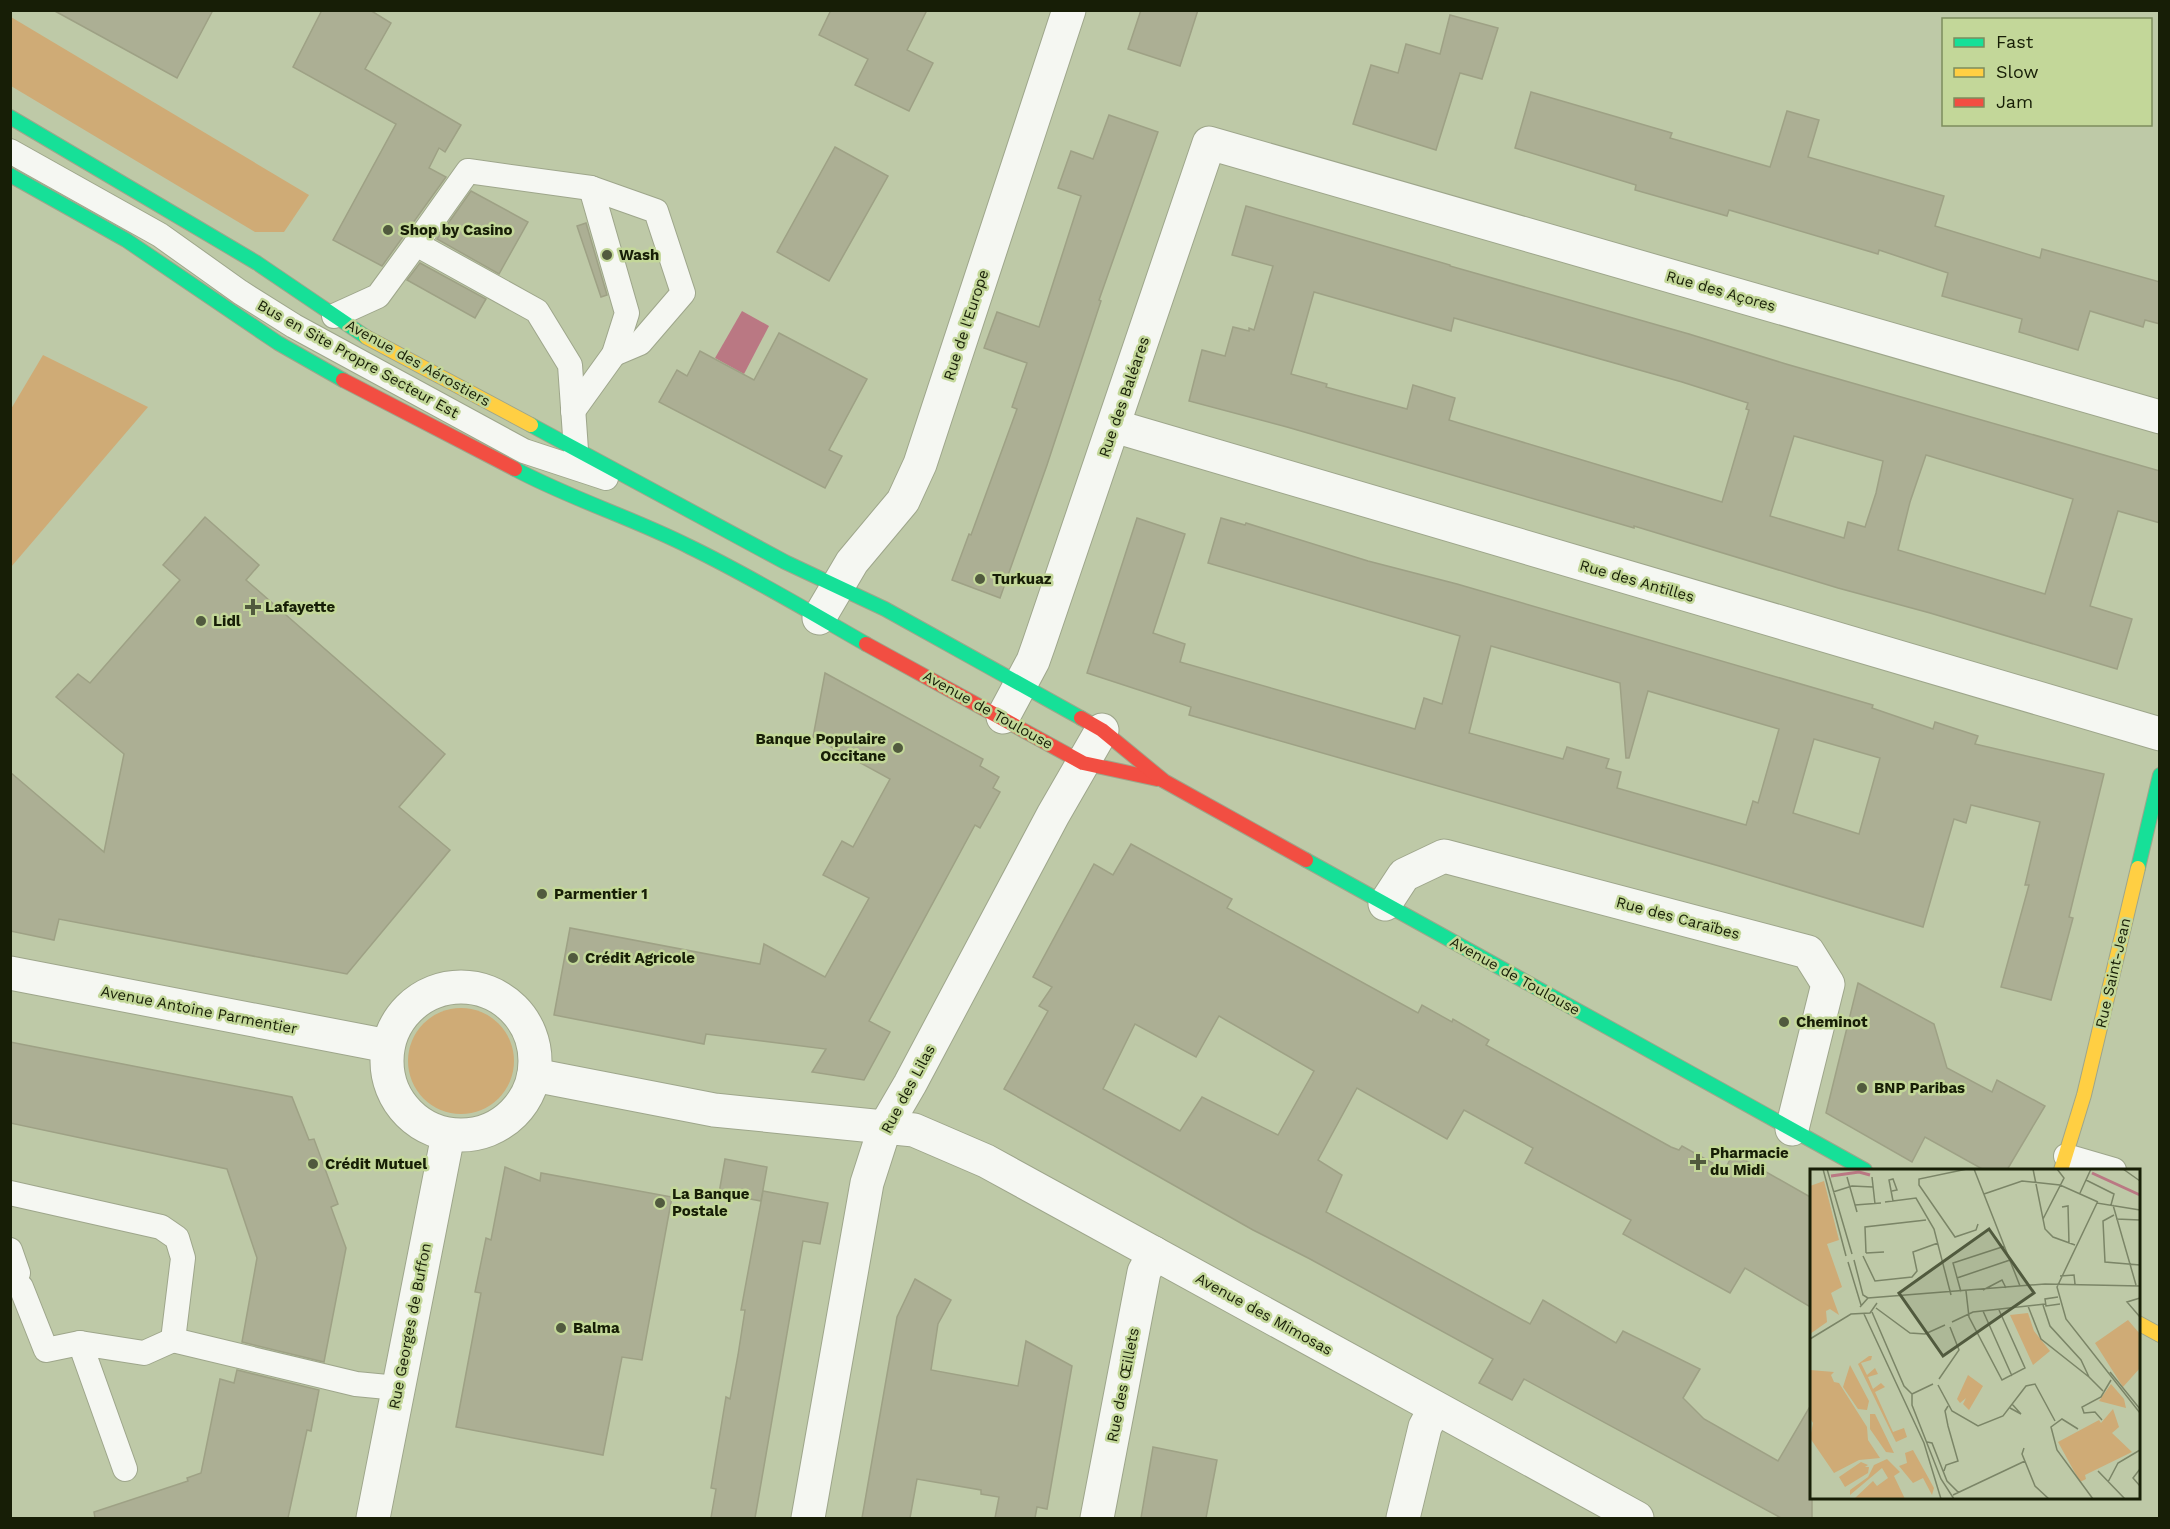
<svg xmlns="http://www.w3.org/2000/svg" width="2170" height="1529" viewBox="0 0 2170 1529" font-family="'Work Sans',sans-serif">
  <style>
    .green { fill: #cfab76 }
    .water { fill: #ba7883 }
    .building { fill: #acaf94; stroke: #9ea185; stroke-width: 1.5; fill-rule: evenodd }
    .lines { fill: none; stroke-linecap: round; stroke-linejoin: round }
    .lane-casing { stroke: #9ea68b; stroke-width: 26 }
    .street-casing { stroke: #9ea68b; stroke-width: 35 }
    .fast-casing { stroke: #9ea68b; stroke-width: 16 }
    .slow-casing { stroke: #9ea68b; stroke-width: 16 }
    .jam-casing { stroke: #9ea68b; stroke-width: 16 }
    .lane { stroke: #f5f7f2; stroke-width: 24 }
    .street { stroke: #f5f7f2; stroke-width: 33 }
    .fast { stroke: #16e098; stroke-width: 14 }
    .slow { stroke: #ffcf43; stroke-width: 14 }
    .jam { stroke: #f24e42; stroke-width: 14 }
    .poi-dot { fill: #515a3e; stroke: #c3d799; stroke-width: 2 }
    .labels { text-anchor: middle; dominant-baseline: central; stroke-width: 5; stroke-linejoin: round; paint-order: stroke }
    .poi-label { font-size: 15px; font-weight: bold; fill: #171e06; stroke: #c3d799; text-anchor: start }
    .street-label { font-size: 15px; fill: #171e06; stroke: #c3d799 }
    .inset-river { fill: none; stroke: #ba7883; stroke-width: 3 }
    .inset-road { fill: none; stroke: #7b8567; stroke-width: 1.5 }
    .view { fill: #515a3e; fill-opacity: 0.15; stroke: #515a3e; stroke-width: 3 }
    .inset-edge { fill: none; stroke: #171e06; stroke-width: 3 }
  </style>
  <rect width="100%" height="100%" fill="#bec9a7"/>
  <!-- green -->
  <g class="green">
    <path d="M 11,17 L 309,195 L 284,232 L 255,232 L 11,86 Z"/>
    <path d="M 43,355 L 148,407 L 11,567 L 11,409 Z"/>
    <circle cx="461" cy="1061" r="53"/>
  </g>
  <!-- water -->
  <path class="water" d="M 742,311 L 769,326 L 744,374 L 715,358 Z"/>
  <!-- building -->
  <g class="building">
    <path d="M 53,10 L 213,10 L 177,78 Z"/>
    <path d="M 322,10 L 370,10 L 391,23 L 365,69 L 461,125 L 445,152 L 439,148 L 429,168 L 446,177 L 382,266 L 333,240 L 396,124 L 293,67 Z"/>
    <path d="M 831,10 L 927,10 L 907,50 L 933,63 L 909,111 L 855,85 L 868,59 L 819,35 Z"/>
    <path d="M 1141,10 L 1198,10 L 1180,66 L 1128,49 Z"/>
    <path d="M 1450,15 L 1498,28 L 1482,79 L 1460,73 L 1436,150 L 1353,124 L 1371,65 L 1398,73 L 1406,44 L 1440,54 Z"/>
    <path d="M 1531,92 L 1672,133 L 1670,138 L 1770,167 L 1787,111 L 1819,120 L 1808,157 L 1944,196 L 1935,226 L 2040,258 L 2042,249 L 2160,282 L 2160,324 L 2145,320 L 2143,327 L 2090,311 L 2078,350 L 2019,332 L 2022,319 L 1942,296 L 1948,273 L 1879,250 L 1878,254 L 1729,210 L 1727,216 L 1635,190 L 1636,185 L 1515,148 Z"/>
    <path d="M 1109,115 L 1158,132 L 1099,300 L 1101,301 L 1047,465 L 1000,598 L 952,580 L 969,534 L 971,535 L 1017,409 L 1012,407 L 1027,363 L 984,348 L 997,312 L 1039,327 L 1081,196 L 1058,188 L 1071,151 L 1093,159 Z"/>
    <path d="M 835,147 L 888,176 L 829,281 L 777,252 Z"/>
    <path d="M 471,191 L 528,222 L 499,274 L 437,239 Z"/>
    <path d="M 1246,206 L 1450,265 L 1450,266 L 1689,334 L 1786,364 L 2160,471 L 2160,523 L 2118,511 L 2090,606 L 2132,619 L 2117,669 L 1930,613 L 1838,588 L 1634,526 L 1634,528 L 1287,427 L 1189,401 L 1202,350 L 1225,356 L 1233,327 L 1249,331 L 1249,328 L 1254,330 L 1273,266 L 1232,255 ZM 1314,292 L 1451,331 L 1454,318 L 1682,382 L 1748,403 L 1746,409 L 1749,410 L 1722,502 L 1449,420 L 1455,398 L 1413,385 L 1407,409 L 1326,387 L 1327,384 L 1291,374 ZM 1794,436 L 1883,461 L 1876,493 L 1865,527 L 1848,522 L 1844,538 L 1770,516 ZM 1926,455 L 2073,499 L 2045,594 L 1898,550 L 1910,502 Z"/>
    <path d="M 586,223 L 607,295 L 601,297 L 577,226 Z"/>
    <path d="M 420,263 L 486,299 L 475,318 L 407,280 Z"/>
    <path d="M 779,333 L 867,379 L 829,450 L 842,456 L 825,488 L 659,402 L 677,370 L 687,376 L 700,351 L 754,380 Z"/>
    <path d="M 205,517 L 259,565 L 246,580 L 445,754 L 399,807 L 450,850 L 347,974 L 59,919 L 54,940 L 10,931 L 10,772 L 104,852 L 124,754 L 56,697 L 78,674 L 90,683 L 180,580 L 163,565 Z"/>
    <path d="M 1137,518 L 1185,534 L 1153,633 L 1185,644 L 1180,662 L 1415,729 L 1424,698 L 1442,704 L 1460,636 L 1208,563 L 1221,518 L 1245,525 L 1246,523 L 1368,561 L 1457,584 L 1873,705 L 1872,708 L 1933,729 L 1935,722 L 1978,736 L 1975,744 L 2104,774 L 2069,917 L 2073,918 L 2051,1000 L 2001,987 L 2029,885 L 2025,885 L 2040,822 L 1971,805 L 1966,823 L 1954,819 L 1923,927 L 1719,866 L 1189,715 L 1191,707 L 1087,673 ZM 1491,646 L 1620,683 L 1626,758 L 1629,758 L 1648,691 L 1779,729 L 1758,803 L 1753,801 L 1746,825 L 1617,788 L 1621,772 L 1606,768 L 1609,759 L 1567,747 L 1563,759 L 1469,733 ZM 1814,739 L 1880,758 L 1859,834 L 1793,813 Z"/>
    <path d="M 825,673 L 983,759 L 980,766 L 999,777 L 993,788 L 1000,792 L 980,828 L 975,825 L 869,1021 L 890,1032 L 864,1080 L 812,1072 L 826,1049 L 706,1034 L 704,1044 L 554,1015 L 570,928 L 760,964 L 764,944 L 825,977 L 869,898 L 823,875 L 842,841 L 853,847 L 890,779 L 813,737 Z"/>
    <path d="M 1131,844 L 1232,899 L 1227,908 L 1418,1013 L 1422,1005 L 1452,1022 L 1453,1019 L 1489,1040 L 1486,1045 L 1671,1147 L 1679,1150 L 1682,1146 L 1725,1170 L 1733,1153 L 1812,1198 L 1812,1308 L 1745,1268 L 1730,1293 L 1623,1234 L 1631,1220 L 1525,1163 L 1533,1148 L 1464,1110 L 1447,1139 L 1357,1088 L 1318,1160 L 1342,1175 L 1326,1212 L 1530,1324 L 1543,1300 L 1616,1343 L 1623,1331 L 1700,1369 L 1683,1398 L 1704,1419 L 1778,1461 L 1812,1403 L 1812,1518 L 1781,1518 L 1524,1379 L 1512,1400 L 1479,1383 L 1493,1359 L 1310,1259 L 1253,1230 L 1004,1089 L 1048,1011 L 1039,1006 L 1052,987 L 1033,977 L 1094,864 L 1113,875 ZM 1219,1016 L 1314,1071 L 1278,1135 L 1202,1097 L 1180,1131 L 1103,1089 L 1135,1024 L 1196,1057 Z"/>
    <path d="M 1858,983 L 1934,1024 L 1947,1068 L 1992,1092 L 1997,1080 L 2045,1106 L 2007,1170 L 1984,1170 L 1925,1137 L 1912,1162 L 1826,1113 Z"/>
    <path d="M 10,1042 L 292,1097 L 309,1140 L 314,1139 L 338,1204 L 331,1207 L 346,1248 L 324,1362 L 242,1342 L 257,1258 L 227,1169 L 10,1123 Z"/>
    <path d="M 725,1159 L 767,1167 L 761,1201 L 719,1193 Z"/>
    <path d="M 505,1167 L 540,1181 L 541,1173 L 672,1197 L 642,1360 L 622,1357 L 603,1455 L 456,1427 L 481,1293 L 475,1292 L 486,1238 L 491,1240 Z"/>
    <path d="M 763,1191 L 828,1203 L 820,1244 L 803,1241 L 755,1518 L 711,1518 L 716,1489 L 711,1488 L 726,1397 L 730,1399 L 738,1355 L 745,1310 L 741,1310 Z"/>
    <path d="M 915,1279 L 951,1300 L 938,1324 L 931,1370 L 1018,1386 L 1026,1341 L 1072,1366 L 1047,1509 L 1037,1507 L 1035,1518 L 995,1518 L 999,1497 L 981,1494 L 981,1490 L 917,1479 L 910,1518 L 862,1518 L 897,1317 Z"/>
    <path d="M 237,1370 L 319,1390 L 311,1431 L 307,1430 L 288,1518 L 95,1518 L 94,1512 L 188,1481 L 187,1478 L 201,1473 L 220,1379 L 234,1383 Z"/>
    <path d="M 1153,1447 L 1217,1460 L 1206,1518 L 1141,1518 Z"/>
  </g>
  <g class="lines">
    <!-- lane casing -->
    <g class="lane-casing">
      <g id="lane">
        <path d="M 10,151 L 160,235 L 240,292 L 294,326 L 524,451 L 606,478"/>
        <path d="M 416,244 L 468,171 L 591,188 L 656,211 L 683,293 L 640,343 L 614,354"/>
        <path d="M 334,316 L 378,296 L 416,244 L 537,311 L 570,365 L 576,450"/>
        <path d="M 573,411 L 614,354 L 627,313 L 591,188"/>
        <path d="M 2066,1156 L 2114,1170"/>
        <path d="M 10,1193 L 161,1227 L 177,1238 L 183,1258 L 173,1340 L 356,1384 L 398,1388"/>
        <path d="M 10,1250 L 18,1273"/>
        <path d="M 21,1287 L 46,1350 L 80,1343"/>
        <path d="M 125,1469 L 80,1343 L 144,1353 L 173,1340"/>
      </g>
    </g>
    <!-- street casing -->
    <g class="street-casing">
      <g id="street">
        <path d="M 1114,426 L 2160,734"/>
        <path d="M 819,618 L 852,562 L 903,501 L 920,464 L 1069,10"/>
        <path d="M 1003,717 L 1033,661 L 1039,644 L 1209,143 L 2160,417"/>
        <path d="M 1385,904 L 1404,875 L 1444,856 L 1808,952 L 1828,984 L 1792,1129"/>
        <path d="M 10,973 L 388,1046"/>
        <circle cx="461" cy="1061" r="74"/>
        <path d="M 534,1075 L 714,1110 L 914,1130 L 986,1161 L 1637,1518"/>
        <path d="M 373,1518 L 448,1135"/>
        <path d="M 808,1518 L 867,1183 L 885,1127 L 910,1084 L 1053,815 L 1102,730"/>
        <path d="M 1097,1518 L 1144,1272 L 1154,1253"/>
        <path d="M 1403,1518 L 1425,1427 L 1435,1408"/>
      </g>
    </g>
    <!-- fast casing -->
    <g class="fast-casing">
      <g id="fast">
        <path d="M 10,117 L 257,263 L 366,337"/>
        <path d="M 10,175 L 126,240 L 278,343 L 343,380"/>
        <path d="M 531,425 L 785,562 L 885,609 L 1081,718"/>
        <path d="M 515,469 C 571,499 633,518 690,547 C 750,576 808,611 866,644"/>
        <path d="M 1306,860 L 1865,1170"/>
        <path d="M 2138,868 L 2160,775"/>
      </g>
    </g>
    <!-- slow casing -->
    <g class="slow-casing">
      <g id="slow">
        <path d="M 366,337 L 531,425"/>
        <path d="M 2061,1170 L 2084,1095 L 2138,868"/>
        <path d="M 2138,1323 L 2160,1335"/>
      </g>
    </g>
    <!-- jam casing -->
    <g class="jam-casing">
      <g id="jam">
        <path d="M 343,380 L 515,469"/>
        <path d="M 866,644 L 1083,763 L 1157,779"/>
        <path d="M 1081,718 L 1102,730 L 1164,781 L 1306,860"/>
      </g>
    </g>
    <!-- lane -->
    <use href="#lane" class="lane"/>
    <!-- street -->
    <use href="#street" class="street"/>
    <!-- fast -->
    <use href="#fast" class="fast"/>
    <!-- slow -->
    <use href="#slow" class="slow"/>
    <!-- jam -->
    <use href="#jam" class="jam"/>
  </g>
  <!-- markers -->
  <g class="poi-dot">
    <circle cx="388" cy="230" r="6"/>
    <circle cx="607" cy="255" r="6"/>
    <circle cx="980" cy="579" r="6"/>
    <path d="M250 598h6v6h6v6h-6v6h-6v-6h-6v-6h6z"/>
    <circle cx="201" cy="621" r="6"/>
    <circle cx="898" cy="748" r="6"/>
    <circle cx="542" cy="894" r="6"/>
    <circle cx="573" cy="958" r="6"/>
    <circle cx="1784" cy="1022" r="6"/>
    <circle cx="1862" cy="1088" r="6"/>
    <path d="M1695 1153h6v6h6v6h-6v6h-6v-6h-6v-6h6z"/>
    <circle cx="313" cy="1164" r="6"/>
    <circle cx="660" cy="1203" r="6"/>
    <circle cx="561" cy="1328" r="6"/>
  </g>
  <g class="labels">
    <!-- poi labels -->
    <g class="poi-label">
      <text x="400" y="230">Shop by Casino</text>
      <text x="619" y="255">Wash</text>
      <text x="992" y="579">Turkuaz</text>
      <text x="265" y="607">Lafayette</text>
      <text x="213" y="621">Lidl</text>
      <text x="886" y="739" text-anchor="end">Banque Populaire<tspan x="886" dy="17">Occitane</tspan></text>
      <text x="554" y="894">Parmentier 1</text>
      <text x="585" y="958">Crédit Agricole</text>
      <text x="1796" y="1022">Cheminot</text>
      <text x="1874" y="1088">BNP Paribas</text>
      <text x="1710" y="1153">Pharmacie<tspan x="1710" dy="17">du Midi</tspan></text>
      <text x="325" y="1164">Crédit Mutuel</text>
      <text x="672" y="1194">La Banque<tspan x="672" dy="17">Postale</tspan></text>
      <text x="573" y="1328">Balma</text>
    </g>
    <!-- street labels -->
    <g class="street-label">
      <text transform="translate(1721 291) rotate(16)">Rue des Açores</text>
      <text transform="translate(966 325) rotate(-72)">Rue de l'Europe</text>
      <text transform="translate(358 359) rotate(29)">Bus en Site Propre Secteur Est</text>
      <text transform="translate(418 363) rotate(29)">Avenue des Aérostiers</text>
      <text transform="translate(1124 397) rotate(-71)">Rue des Baléares</text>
      <text transform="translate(1637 581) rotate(16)">Rue des Antilles</text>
      <text transform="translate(988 710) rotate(29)">Avenue de Toulouse</text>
      <text transform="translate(1678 918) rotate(15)">Rue des Caraïbes</text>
      <text transform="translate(2113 973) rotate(-77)">Rue Saint-Jean</text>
      <text transform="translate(1515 976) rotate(29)">Avenue de Toulouse</text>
      <text transform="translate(199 1010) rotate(11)">Avenue Antoine Parmentier</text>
      <text transform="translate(908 1089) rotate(-62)">Rue des Lilas</text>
      <text transform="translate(1264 1314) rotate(29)">Avenue des Mimosas</text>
      <text transform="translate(410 1326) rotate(-79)">Rue Georges de Buffon</text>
      <text transform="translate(1123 1385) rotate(-79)">Rue des Œillets</text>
    </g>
  </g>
  <!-- overview -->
  <g transform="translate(1810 1169)">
    <rect width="330" height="330" fill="#bec9a7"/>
    <path d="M 14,12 L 29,71 L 17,75 L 32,118 L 21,124 L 29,146 L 20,140 L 16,142 L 17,153 L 0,165 L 0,17 ZM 218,144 L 224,162 L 240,182 L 223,196 L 200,146 ZM 318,151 L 330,165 L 330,199 L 313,218 L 285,174 ZM 59,187 L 62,187 L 61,191 L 51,194 L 57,206 L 65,199 L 68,205 L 58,208 L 63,220 L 71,214 L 75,218 L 65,223 L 83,263 L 94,259 L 97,268 L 86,273 L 48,195 ZM 40,196 L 59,232 L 57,241 L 48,240 L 33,218 ZM 0,201 L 24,203 L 21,206 L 24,213 L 29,214 L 57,258 L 58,271 L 70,289 L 49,291 L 24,304 L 0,269 L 3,254 L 0,249 ZM 158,206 L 173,217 L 159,241 L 153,235 L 156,229 L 150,234 L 147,230 ZM 301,215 L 314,230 L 316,239 L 289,232 ZM 303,240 L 309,258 L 302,264 L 322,283 L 275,306 L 276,310 L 270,313 L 248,273 L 289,251 L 291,254 ZM 60,245 L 65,245 L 84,284 L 76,283 L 60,260 ZM 103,281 L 124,319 L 122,326 L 113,309 L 103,314 L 89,297 L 97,294 L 95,284 ZM 77,290 L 90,303 L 84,307 L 95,330 L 44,330 L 63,312 L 67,317 L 78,309 L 72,299 L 40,326 L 40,321 L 58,308 L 64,296 ZM 51,293 L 58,296 L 55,298 L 59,298 L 58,304 L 35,318 L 29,308 Z" fill="#cfab76"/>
    <path class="inset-river" d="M 282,4 L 330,26M 21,7 L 49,3 L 60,6"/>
    <path class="inset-road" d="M 13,0 L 36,87M 17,0 L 42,85M 157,0 L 109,10 L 109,16 L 145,68 L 166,61 L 168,55M 164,0 L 210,117M 223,0 L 235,60 L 243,68 L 265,76M 313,0 L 330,12M 37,8 L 47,43M 62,8 L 65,35M 276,11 L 304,25 L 301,36M 82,22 L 87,21 L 83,10 L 79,11 L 83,32M 23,23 L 42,17 L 63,18M 270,24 L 281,0M 174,25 L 212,12 L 250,16 L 288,33M 75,33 L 106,29 L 124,60 L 141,126M 45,36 L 71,34M 303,36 L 326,116M 252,38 L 258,37 L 259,74M 330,41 L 287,34 L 247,118 L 256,150 L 330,244M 304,46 L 293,52 L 295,93 L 330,96M 233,50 L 254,9 L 247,0M 306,50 L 330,51M 56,84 L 55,58 L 116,51M 56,84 L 74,83M 53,87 L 65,112 L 102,108 L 107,102 L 103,83 L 128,74M 44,91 L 53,126 L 58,129M 38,93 L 51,136M 250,107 L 264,106 L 265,115M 147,109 L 200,91M 173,121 L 192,111 L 196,119M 156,122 L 159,148 L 192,211 L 215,199 L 189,141M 151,123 L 143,94 L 195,77M 248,128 L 235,130 L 236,137 L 250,135M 330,129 L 317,133 L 330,148M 233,136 L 240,157 L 271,191 L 279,208M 218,137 L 231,170 L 279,208M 50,138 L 58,129 L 235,115 L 330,117M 66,139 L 100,164 L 115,165 L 135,156M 173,142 L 202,207M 62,143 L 94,217 L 102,225 L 102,236 L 131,310 L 144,330M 54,145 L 114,274 L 131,330M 142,153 L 163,143 L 235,135M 0,170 L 41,145 L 60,144 L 67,134M 300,203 L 330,240M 279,208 L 293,222M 129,210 L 149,181 L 140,158M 128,216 L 142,242 L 168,257 L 193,247 L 216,217 L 225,215 L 245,252M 102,225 L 123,215M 200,239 L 211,245 L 202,235M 292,251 L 285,243 L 274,244 L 272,238 L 291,228 L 301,211M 268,260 L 252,250 L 241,258 L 247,281 L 283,330M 117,273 L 122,274 L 137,312 L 149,324M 214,279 L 212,285 L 225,317 L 239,330M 330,300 L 323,309 L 330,317M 134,302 L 136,296 L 148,292 L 138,257 L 135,242 L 138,237M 288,302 L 315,330M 298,313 L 308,294 L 330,281M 143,326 L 215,292"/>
    <path class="view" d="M 179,60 L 224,124 L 133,187 L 89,124 Z"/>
    <rect width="330" height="330" class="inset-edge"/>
  </g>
  <!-- border -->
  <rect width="2170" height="1529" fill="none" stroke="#171e06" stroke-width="24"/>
  <!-- legend -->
  <rect x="1942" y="18" width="210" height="108" fill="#c3d799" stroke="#7e8d5e" stroke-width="1.5"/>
  <rect x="1954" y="38" width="30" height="9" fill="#16e098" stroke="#7e8d5e" stroke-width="1.5"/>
  <text x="1996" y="48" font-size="18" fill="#171e06">Fast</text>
  <rect x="1954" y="68" width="30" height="9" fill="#ffcf43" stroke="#7e8d5e" stroke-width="1.5"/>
  <text x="1996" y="78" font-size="18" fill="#171e06">Slow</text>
  <rect x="1954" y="98" width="30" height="9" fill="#f24e42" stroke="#7e8d5e" stroke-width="1.5"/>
  <text x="1996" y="108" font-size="18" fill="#171e06">Jam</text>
</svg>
